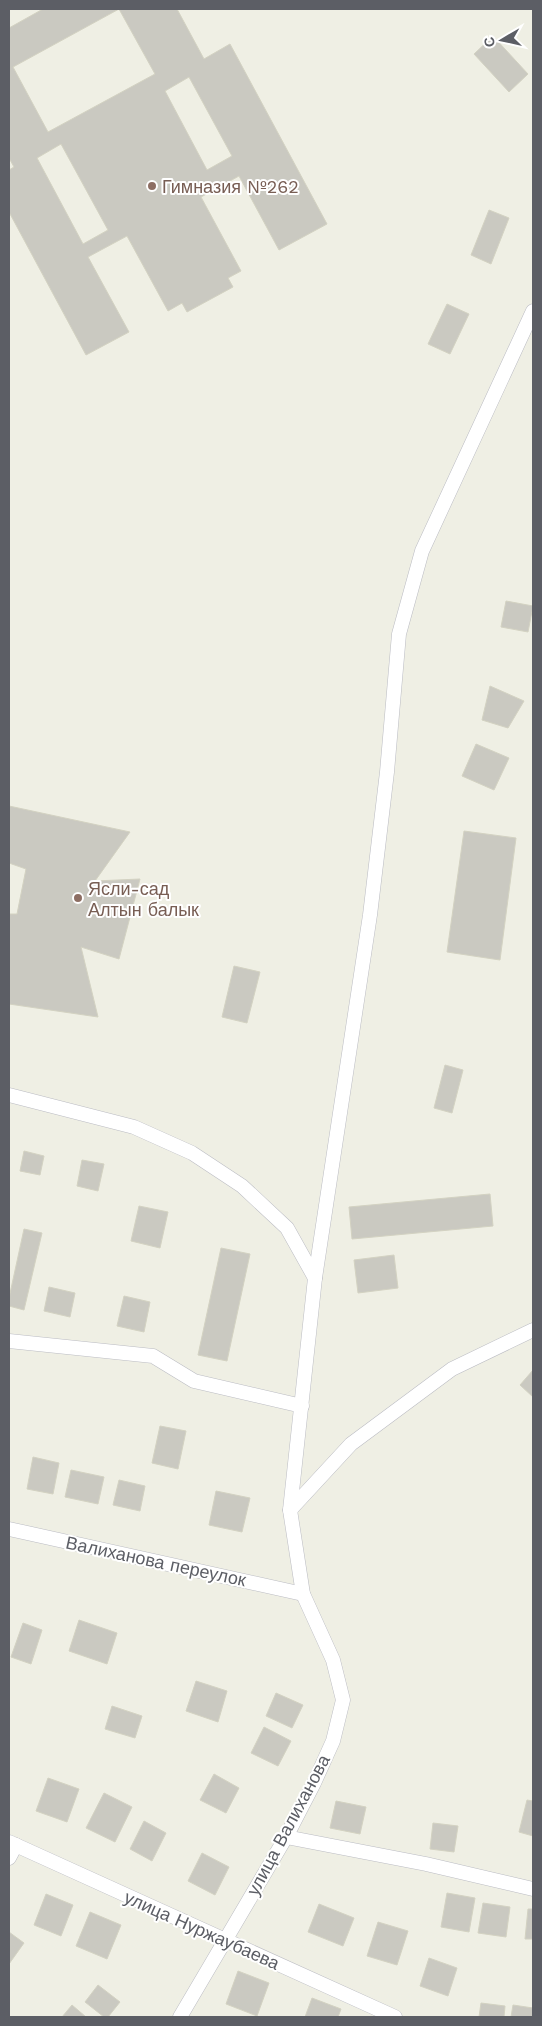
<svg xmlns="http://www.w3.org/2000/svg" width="542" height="2026" viewBox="0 0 542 2026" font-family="'Work Sans',sans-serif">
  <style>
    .building { fill: #cac9c1; stroke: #d3d2c2; fill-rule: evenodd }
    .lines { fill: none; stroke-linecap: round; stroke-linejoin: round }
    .minor-casing { stroke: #bbbcc3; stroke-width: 15 }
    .minor { stroke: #fff; stroke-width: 14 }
    .education-dot { fill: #8d6e63; stroke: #fff; stroke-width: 2 }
    .labels { text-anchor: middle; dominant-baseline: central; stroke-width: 4; stroke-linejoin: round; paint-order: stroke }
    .education-label { font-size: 18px; fill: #785e54; stroke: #fff; text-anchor: start }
    .street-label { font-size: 18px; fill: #5c5e65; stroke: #fff }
  </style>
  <rect width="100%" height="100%" fill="#efefe4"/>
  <!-- building -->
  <g class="building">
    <path d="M 43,9 L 177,9 L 204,59 L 230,44 L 327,224 L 279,250 L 239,176 L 201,197 L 241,271 L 228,278 L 233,287 L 187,312 L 182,303 L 168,311 L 127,236 L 88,257 L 129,332 L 86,355 L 9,212 L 9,170 L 14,167 L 9,158 L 9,28 ZM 119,9 L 155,74 L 48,132 L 13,67 ZM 189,77 L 232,156 L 207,170 L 165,91 ZM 61,144 L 108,230 L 83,244 L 37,158 Z"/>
    <path d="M 493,36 L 528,74 L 509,92 L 474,54 Z"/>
    <path d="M 489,210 L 509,218 L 491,264 L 471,255 Z"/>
    <path d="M 447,304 L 469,314 L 450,354 L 428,344 Z"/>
    <path d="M 506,601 L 533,606 L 528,632 L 501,627 Z"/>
    <path d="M 490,686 L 524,701 L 508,728 L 482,720 Z"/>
    <path d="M 476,744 L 509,758 L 494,790 L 462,776 Z"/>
    <path d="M 9,806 L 130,832 L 95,881 L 140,879 L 119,959 L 81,947 L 98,1017 L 9,1004 L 9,914 L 17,914 L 26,869 L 9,863 Z"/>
    <path d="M 464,831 L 516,838 L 500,960 L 447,952 Z"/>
    <path d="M 234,966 L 260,972 L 247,1023 L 222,1017 Z"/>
    <path d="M 445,1065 L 463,1070 L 452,1113 L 434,1108 Z"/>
    <path d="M 24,1151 L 44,1156 L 40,1175 L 20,1171 Z"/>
    <path d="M 82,1160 L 104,1164 L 98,1191 L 77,1186 Z"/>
    <path d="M 490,1194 L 493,1226 L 352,1239 L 349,1207 Z"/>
    <path d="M 139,1206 L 168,1212 L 160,1248 L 131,1241 Z"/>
    <path d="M 24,1229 L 42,1233 L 24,1310 L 9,1306 L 9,1298 Z"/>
    <path d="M 221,1248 L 250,1254 L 227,1361 L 198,1355 Z"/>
    <path d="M 394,1255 L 398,1288 L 358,1293 L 354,1260 Z"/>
    <path d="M 49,1287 L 75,1293 L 70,1317 L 44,1311 Z"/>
    <path d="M 124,1296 L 150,1302 L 144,1332 L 117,1326 Z"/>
    <path d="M 533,1370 L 533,1397 L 520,1385 Z"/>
    <path d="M 160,1426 L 186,1431 L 178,1469 L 152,1463 Z"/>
    <path d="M 33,1457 L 59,1463 L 53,1494 L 27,1489 Z"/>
    <path d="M 71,1470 L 104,1477 L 98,1504 L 65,1497 Z"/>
    <path d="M 119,1480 L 145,1486 L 140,1511 L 113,1505 Z"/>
    <path d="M 216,1491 L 250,1498 L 242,1532 L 209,1525 Z"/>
    <path d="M 79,1620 L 117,1633 L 107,1664 L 69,1651 Z"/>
    <path d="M 23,1623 L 42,1630 L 31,1664 L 11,1657 Z"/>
    <path d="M 196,1681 L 227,1691 L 218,1722 L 186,1711 Z"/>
    <path d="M 276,1693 L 303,1705 L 292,1728 L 266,1716 Z"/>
    <path d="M 112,1706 L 142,1716 L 135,1738 L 105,1729 Z"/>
    <path d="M 264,1727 L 291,1741 L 278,1766 L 251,1753 Z"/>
    <path d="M 214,1774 L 239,1788 L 226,1813 L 200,1800 Z"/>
    <path d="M 48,1778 L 79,1789 L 67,1822 L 36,1811 Z"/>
    <path d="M 104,1793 L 132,1807 L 115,1842 L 86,1828 Z"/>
    <path d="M 527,1800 L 533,1801 L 533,1836 L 519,1832 Z"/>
    <path d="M 336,1801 L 366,1807 L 360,1834 L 330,1828 Z"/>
    <path d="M 144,1821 L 166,1833 L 152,1861 L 130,1849 Z"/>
    <path d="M 433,1823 L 458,1826 L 454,1852 L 430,1849 Z"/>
    <path d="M 202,1853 L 229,1867 L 215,1895 L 188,1881 Z"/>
    <path d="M 447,1893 L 475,1898 L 469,1932 L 441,1927 Z"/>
    <path d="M 46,1894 L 73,1905 L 61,1936 L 34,1925 Z"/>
    <path d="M 483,1903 L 510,1907 L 506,1937 L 478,1933 Z"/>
    <path d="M 319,1904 L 354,1918 L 343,1946 L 308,1932 Z"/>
    <path d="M 528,1909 L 533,1909 L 533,1939 L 525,1939 Z"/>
    <path d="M 90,1912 L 121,1925 L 107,1959 L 76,1946 Z"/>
    <path d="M 378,1922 L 408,1931 L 397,1965 L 367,1956 Z"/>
    <path d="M 9,1932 L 24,1943 L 9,1964 Z"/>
    <path d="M 429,1958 L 457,1968 L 448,1996 L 420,1986 Z"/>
    <path d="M 238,1971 L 269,1983 L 257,2016 L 226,2004 Z"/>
    <path d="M 98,1985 L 120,2002 L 108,2017 L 104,2017 L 85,2002 Z"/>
    <path d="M 312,1998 L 341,2009 L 338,2017 L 305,2017 Z"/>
    <path d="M 481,2003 L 505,2006 L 504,2017 L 479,2017 Z"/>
    <path d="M 72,2005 L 86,2017 L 62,2017 Z"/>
    <path d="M 513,2005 L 533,2008 L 533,2017 L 511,2017 Z"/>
  </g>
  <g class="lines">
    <!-- minor casing -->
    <g class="minor-casing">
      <g id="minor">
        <path d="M 9,1095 L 134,1127 L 192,1153 L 242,1186 L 287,1228 L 315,1278"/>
        <path d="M 9,1341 L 153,1356 L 194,1381 L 302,1406"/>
        <path d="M 290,1510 L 351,1444 L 452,1369 L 533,1330"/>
        <path d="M 9,1529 L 303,1594"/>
        <path d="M 286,1837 L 426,1864 L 533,1889"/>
        <path d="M 9,1842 L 395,2017"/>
        <path d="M 9,1858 L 16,1845"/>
        <path d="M 180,2017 L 286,1837 L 314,1783 L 333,1741 L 343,1700 L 333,1660 L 303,1594 L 290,1510 L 315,1278 L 370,915 L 387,772 L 399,634 L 422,551 L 533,311"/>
      </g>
    </g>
    <!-- minor -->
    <use href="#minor" class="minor"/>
  </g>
  <!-- markers -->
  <g class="education-dot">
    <circle cx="152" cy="186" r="5"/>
    <circle cx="78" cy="898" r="5"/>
  </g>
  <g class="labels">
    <!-- education labels -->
    <g class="education-label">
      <text x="162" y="186">Гимназия №262</text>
      <text x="88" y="888">Ясли-сад<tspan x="88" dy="21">Алтын балык</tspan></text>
    </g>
    <!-- street labels -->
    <g class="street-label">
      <text transform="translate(156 1561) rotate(12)">Валиханова переулок</text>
      <text transform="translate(288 1825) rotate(-62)">улица Валиханова</text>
      <text transform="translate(202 1930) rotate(24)">улица Нуржаубаева</text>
    </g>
  </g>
  <!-- border -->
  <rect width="542" height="2026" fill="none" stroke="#5c5e65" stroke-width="20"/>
  <!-- north arrow -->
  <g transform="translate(502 40) rotate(261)" stroke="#ffffff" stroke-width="4" paint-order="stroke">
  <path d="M0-4L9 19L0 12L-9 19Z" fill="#5c5e65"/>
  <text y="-8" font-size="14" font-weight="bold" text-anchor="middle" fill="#5c5e65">С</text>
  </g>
</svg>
